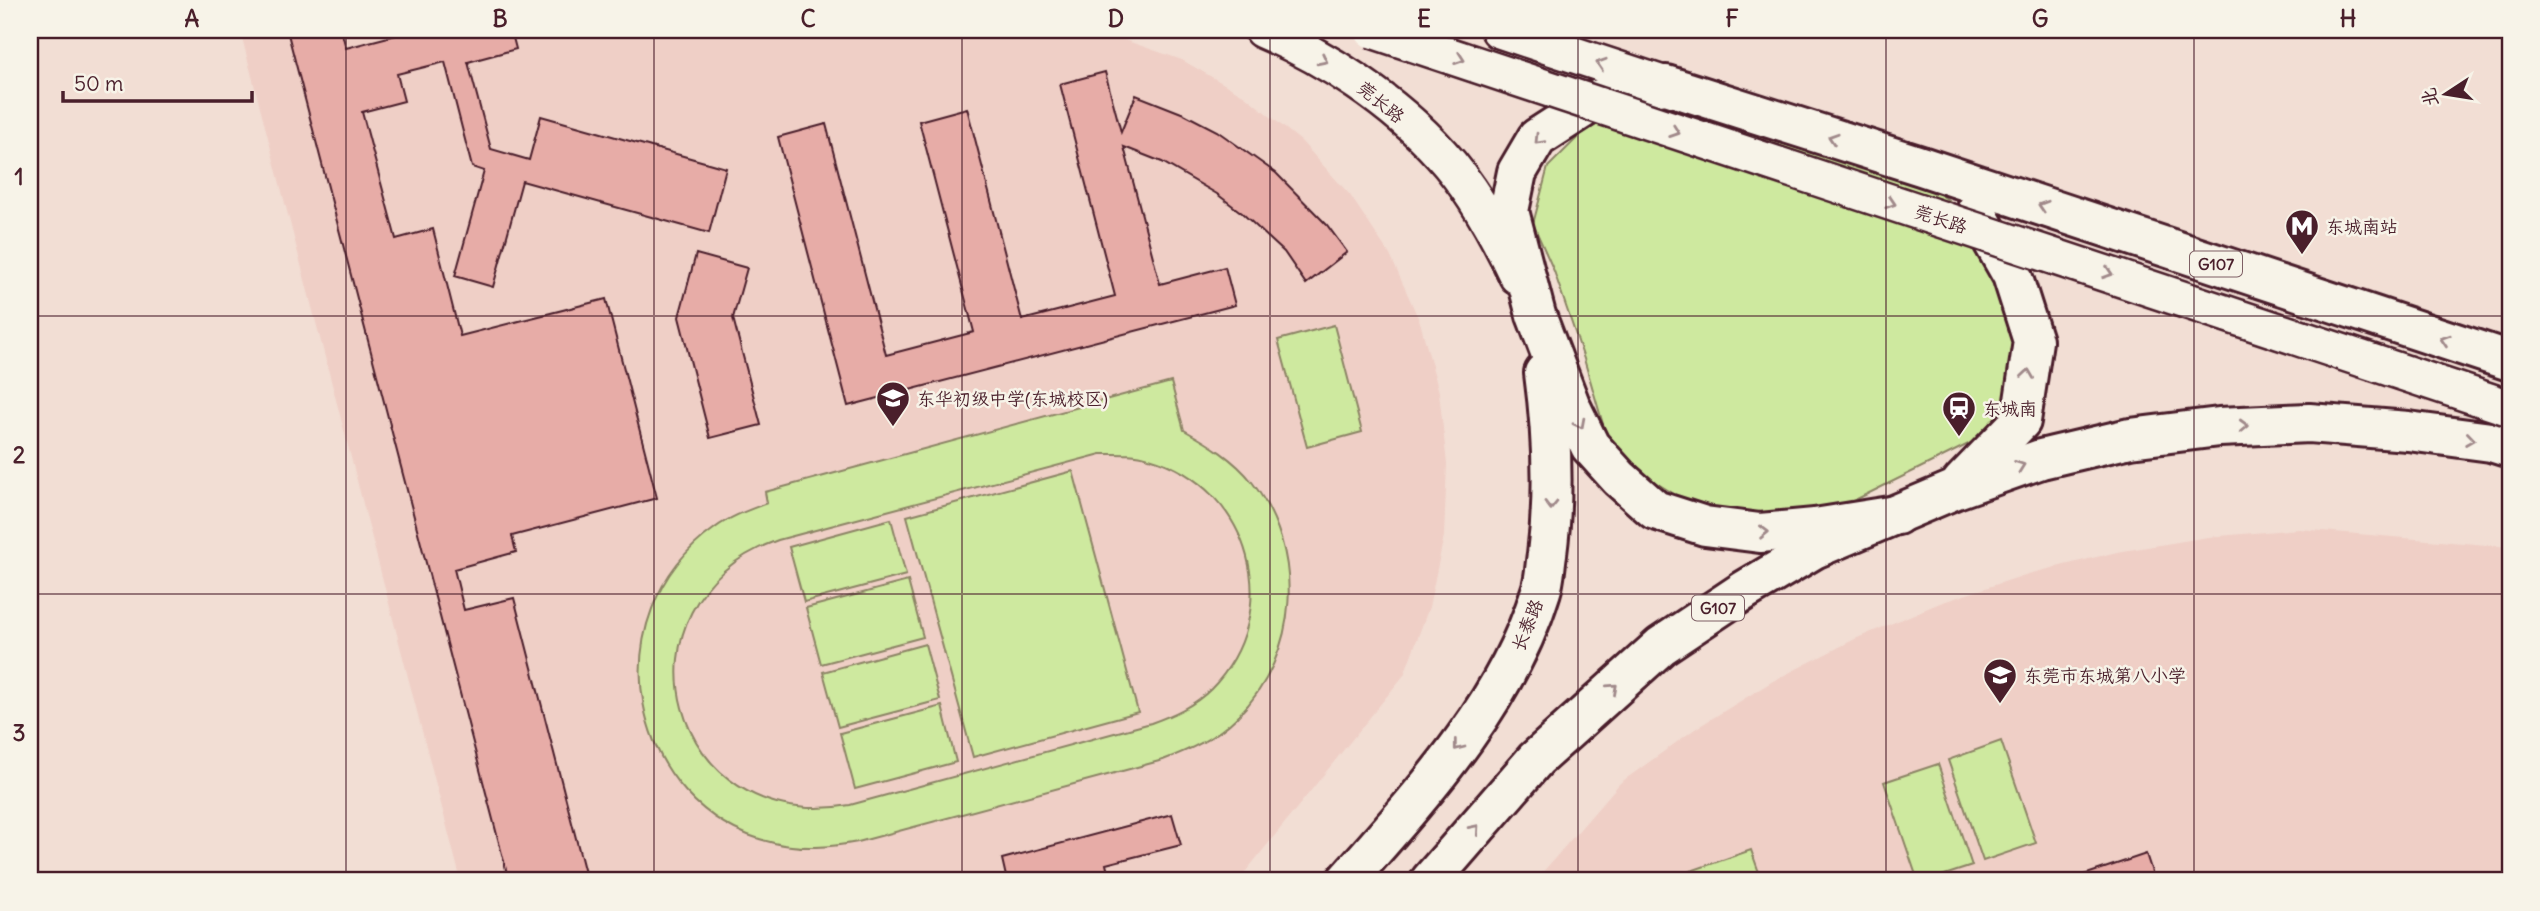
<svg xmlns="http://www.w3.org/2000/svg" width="2540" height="911" viewBox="0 0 2540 911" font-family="Delius,'LXGW WenKai TC',sans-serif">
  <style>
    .built { fill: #efcfc6 }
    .green { fill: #cee99f; stroke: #8c8465; stroke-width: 2; fill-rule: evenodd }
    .building { fill: #e7aca7; stroke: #4a1f2b; stroke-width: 2 }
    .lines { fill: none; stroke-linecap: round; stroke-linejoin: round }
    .major-casing { stroke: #4a1f2b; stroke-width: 40 }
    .highway-casing { stroke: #4a1f2b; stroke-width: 44 }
    .major { stroke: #f7f3e8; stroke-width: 35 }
    .highway { stroke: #f7f3e8; stroke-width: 38 }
    .major-bridge-casing { stroke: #4a1f2b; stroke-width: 40; stroke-linecap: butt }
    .major-bridge { stroke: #f7f3e8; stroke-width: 35 }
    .oneway { stroke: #a0898a }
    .grid { fill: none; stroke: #4a1f2b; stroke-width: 2; stroke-opacity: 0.55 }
    .labels { text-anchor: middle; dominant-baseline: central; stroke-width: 5; stroke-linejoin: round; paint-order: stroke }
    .shield { fill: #f7f3e8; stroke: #7e5f64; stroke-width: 2 }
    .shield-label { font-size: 16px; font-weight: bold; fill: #4a1f2b }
    .street-label { font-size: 18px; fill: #4a1f2b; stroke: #f7f3e8 }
    .poi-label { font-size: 18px; fill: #4a1f2b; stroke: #f7f3e8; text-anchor: start }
    .neatline { fill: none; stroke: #4a1f2b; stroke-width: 2.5 }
    .grid-label { font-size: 23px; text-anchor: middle; font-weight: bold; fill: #4a1f2b }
  </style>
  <rect width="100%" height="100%" fill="#f2ded4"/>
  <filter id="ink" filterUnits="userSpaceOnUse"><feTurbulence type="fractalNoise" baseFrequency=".0143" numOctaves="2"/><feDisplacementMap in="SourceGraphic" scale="14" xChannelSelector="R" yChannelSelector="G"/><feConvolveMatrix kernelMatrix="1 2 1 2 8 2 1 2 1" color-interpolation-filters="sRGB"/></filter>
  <g filter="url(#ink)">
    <!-- built -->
    <g class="built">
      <path d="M 240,30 L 1096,30 L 1182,60 L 1245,96 L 1301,141 L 1350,195 L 1390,255 L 1420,322 L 1439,392 L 1447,464 L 1444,536 L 1429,607 L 1404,675 L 1238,881 L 461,881 Z"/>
      <path d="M 2299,529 L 2510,547 L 2510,881 L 1535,881 L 1620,783 L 1695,729 L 1773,681 L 1855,639 L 1940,603 L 2028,574 L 2117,552 L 2208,537 Z"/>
    </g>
    <!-- green -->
    <g class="green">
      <path d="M 1631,103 L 1688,106 L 1911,173 L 1955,205 L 1985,261 L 2012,321 L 2016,380 L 2003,427 L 1853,501 L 1790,521 L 1710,516 L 1645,476 L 1607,438 L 1584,359 L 1554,271 L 1533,224 L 1548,167 L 1579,136 Z"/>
      <path d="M 1334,325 L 1362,432 L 1307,447 L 1278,340 Z"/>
      <path d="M 1171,382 L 1184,430 C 1209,444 1234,459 1252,482 C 1306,552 1300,654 1237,717 C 1216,738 1189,750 1163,760 L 858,842 C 830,847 802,850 774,843 C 627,809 593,614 715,528 C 731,516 749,510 767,503 L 765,492 ZM 1101,454 C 1117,454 1134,453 1149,458 C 1252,488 1286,612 1211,689 C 1194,706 1173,715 1151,723 L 850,805 C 669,837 607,602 778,540 Z"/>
      <path d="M 1073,471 L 1138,712 L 973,757 L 907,516 Z"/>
      <path d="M 891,519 L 906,575 L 804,602 L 789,547 Z"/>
      <path d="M 908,581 L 923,637 L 821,664 L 806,608 Z"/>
      <path d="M 925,644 L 940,700 L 838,727 L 823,672 Z"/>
      <path d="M 942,706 L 956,762 L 855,789 L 840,733 Z"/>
      <path d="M 2001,741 L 2036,843 L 1983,861 L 1948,760 Z"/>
      <path d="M 1938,764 L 1972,866 L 1926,881 L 1918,881 L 1884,782 Z"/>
      <path d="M 1751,850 L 1762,881 L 1662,881 Z"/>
    </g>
    <!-- building -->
    <g class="building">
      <path d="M 287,30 L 341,30 L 346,48 L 396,35 L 395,30 L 511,30 L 516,49 L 468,62 L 491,149 L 529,160 L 541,116 L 726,168 L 709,233 L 522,181 L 493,287 L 455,276 L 484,171 L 472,167 L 445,62 L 397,74 L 404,101 L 362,112 L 396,239 L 433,229 L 460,336 L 606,299 L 657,498 L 512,536 L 516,552 L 454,569 L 464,610 L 514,598 L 587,881 L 509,881 Z"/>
      <path d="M 1105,72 L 1121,132 L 1136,95 L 1184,114 L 1217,131 L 1276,173 L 1327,225 L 1347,252 L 1306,284 L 1284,252 L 1242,213 L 1217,194 L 1162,162 L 1124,147 L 1160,284 L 1225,267 L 1235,305 L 848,406 L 778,137 L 826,124 L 886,355 L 974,332 L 919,121 L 967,108 L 1022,320 L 1115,296 L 1060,84 Z"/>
      <path d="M 696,254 L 747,268 L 733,318 L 761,425 L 710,438 L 679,317 Z"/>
      <path d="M 1172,814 L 1181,845 L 1106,864 L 1110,881 L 1007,881 L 1002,859 Z"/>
      <path d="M 2146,854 L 2155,881 L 2075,881 L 2075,878 Z"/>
    </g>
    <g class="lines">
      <!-- major casing -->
      <g class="major-casing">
        <g id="major">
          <path d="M 1262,30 C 1326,57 1394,102 1441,154 C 1472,188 1498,235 1517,276"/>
          <path d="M 1499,30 L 1666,85"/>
        </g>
      </g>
      <!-- highway casing -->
      <g class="highway-casing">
        <g id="highway">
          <path d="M 1962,482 L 2021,421 L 2033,341 L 2012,275 L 1976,212"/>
          <path d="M 1897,515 L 1815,528 L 1760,533 L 1705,526 L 1655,510 L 1619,478 L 1590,446 L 1571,407 L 1536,315 L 1509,211 L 1517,172 L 1537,138 L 1596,100 L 1626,91 L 1666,85 L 1921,166 L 2510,361"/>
          <path d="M 1346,881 C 1422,795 1507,703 1541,591 C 1545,579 1545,566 1547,554 C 1555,493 1552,433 1544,373"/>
          <path d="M 1430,881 L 1536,759 L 1661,646 L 1745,590 L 1814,549 L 1956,489 L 2041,459 L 2130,438 L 2219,427 L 2309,423 L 2408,431 L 2491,442 L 2510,448"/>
        </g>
      </g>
      <!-- major -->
      <use href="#major" class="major"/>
      <!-- highway -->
      <use href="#highway" class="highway"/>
      <!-- major-bridge casing -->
      <g class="major-bridge-casing">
        <path id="major-bridge" d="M 1372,30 L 2510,408"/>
      </g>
      <!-- major-bridge -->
      <use href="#major-bridge" class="major-bridge"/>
    </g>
    <!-- one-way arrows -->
    <defs><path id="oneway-chevron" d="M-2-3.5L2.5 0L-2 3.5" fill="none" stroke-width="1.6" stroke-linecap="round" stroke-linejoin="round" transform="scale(1.75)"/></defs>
    <g class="oneway">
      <use href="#oneway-chevron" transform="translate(1460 59) rotate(19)"/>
      <use href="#oneway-chevron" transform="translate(1323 60) rotate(27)"/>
      <use href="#oneway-chevron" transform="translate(1601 64) rotate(-162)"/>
      <use href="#oneway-chevron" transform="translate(1675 132) rotate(19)"/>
      <use href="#oneway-chevron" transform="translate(1833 138) rotate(-162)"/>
      <use href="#oneway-chevron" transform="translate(1539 140) rotate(134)"/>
      <use href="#oneway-chevron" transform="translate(1891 203) rotate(18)"/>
      <use href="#oneway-chevron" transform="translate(2043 206) rotate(-162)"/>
      <use href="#oneway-chevron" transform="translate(2108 273) rotate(18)"/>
      <use href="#oneway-chevron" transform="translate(2445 340) rotate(-162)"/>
      <use href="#oneway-chevron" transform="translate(2028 374) rotate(-82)"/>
      <use href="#oneway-chevron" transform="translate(1580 424) rotate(63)"/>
      <use href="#oneway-chevron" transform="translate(2244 426) rotate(-2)"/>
      <use href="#oneway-chevron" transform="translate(2470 439) rotate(8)"/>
      <use href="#oneway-chevron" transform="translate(2020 466) rotate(-20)"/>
      <use href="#oneway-chevron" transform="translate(1551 505) rotate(91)"/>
      <use href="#oneway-chevron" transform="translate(1764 532) rotate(-1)"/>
      <use href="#oneway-chevron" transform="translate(1613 688) rotate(-42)"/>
      <use href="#oneway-chevron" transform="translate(1458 746) rotate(128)"/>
      <use href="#oneway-chevron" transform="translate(1475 829) rotate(-49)"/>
    </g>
  </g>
  <!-- grid -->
  <path class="grid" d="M 346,30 L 346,881M 654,30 L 654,881M 962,30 L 962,881M 1270,30 L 1270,881M 1578,30 L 1578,881M 1886,30 L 1886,881M 2194,30 L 2194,881M 30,316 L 2510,316M 30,594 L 2510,594"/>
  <!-- icons -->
  <defs>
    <g id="metro-pin" transform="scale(1.75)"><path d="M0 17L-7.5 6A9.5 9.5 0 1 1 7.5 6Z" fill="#4a1f2b" stroke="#f7f3e8"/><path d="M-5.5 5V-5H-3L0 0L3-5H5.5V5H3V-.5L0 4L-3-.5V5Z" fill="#fff"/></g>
    <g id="school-pin" transform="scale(1.75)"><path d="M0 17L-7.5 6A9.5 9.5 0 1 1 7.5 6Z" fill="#4a1f2b" stroke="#f7f3e8"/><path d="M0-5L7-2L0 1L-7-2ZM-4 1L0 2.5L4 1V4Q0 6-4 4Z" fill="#fff"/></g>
    <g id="station-pin" transform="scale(1.75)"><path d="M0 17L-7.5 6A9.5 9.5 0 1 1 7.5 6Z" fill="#4a1f2b" stroke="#f7f3e8"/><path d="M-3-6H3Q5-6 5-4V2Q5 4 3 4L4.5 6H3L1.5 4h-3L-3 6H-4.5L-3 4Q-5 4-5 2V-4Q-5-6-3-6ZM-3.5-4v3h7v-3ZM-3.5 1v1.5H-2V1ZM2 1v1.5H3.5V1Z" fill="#fff"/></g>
  </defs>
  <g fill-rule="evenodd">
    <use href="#metro-pin" x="2302" y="226"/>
    <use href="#school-pin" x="893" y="398"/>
    <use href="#station-pin" x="1959" y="408"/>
    <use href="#school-pin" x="2000" y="675"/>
  </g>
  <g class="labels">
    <!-- shield labels -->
    <g class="shield">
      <rect x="2190" y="251.5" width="52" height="25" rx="5"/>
      <rect x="1692" y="595.5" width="52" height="25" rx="5"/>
    </g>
    <g class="shield-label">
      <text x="2216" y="264">G107</text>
      <text x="1718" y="608">G107</text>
    </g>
    <!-- street labels -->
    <g class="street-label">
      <text transform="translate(1381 102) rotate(39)">莞长路</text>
      <text transform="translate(1941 219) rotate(18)">莞长路</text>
      <text transform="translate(1527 625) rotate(-68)">长泰路</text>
    </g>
    <!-- poi labels -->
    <g class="poi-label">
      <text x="2326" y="226">东城南站</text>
      <text x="917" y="398">东华初级中学(东城校区)</text>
      <text x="1983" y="408">东城南</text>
      <text x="2024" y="675">东莞市东城第八小学</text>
    </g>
  </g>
  <!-- margin -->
  <rect width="2540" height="911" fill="none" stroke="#f7f3e8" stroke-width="77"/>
  <!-- north arrow -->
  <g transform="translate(2446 94) rotate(258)" stroke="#f7f3e8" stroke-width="5" paint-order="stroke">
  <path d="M0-5L12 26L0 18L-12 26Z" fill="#4a1f2b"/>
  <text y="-10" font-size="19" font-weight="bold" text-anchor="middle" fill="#4a1f2b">北</text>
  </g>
  <!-- scale -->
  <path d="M63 91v10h189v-10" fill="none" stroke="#4a1f2b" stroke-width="3.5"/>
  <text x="74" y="91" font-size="21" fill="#4a1f2b" stroke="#f7f3e8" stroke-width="5" paint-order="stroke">50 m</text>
  <rect x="38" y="38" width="2464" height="834" class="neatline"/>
  <g class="grid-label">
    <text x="192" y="27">A</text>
    <text x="500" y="27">B</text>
    <text x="808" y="27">C</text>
    <text x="1116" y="27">D</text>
    <text x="1424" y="27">E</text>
    <text x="1732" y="27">F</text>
    <text x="2040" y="27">G</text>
    <text x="2348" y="27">H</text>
    <text x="19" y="185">1</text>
    <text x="19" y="463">2</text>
    <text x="19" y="741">3</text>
  </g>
</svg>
